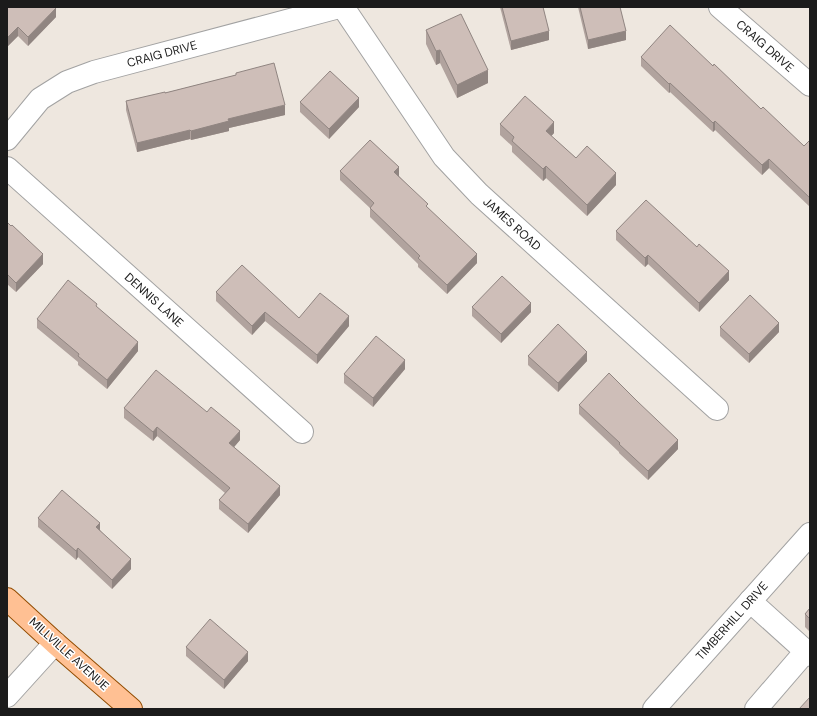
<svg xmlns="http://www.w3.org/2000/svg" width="817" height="716" viewBox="0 0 817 716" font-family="'DM Sans',sans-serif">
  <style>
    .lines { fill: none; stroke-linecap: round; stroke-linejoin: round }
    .minor-casing { stroke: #a2a2a2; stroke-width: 24 }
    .major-casing { stroke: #924c00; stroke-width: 24 }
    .minor { stroke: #fff; stroke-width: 22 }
    .major { stroke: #ffc093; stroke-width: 22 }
    .wall { fill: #b1a39e }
    .shaded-wall { fill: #908581 }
    .building { fill: #cebeb8; stroke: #908581 }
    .labels { text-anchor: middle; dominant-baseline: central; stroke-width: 3; stroke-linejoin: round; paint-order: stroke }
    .street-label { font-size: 12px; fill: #1b1b1b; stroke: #fff }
  </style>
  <rect width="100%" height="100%" fill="#eee7df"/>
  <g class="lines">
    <!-- minor casing -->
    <g class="minor-casing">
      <g id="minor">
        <path d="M 343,7 L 444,157 L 479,194 L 717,409"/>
        <path d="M 720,7 L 810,85"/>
        <path d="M 7,139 L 40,99 L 67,82 L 94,72 L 339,7"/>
        <path d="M 7,168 L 302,432"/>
        <path d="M 750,601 L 810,655"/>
        <path d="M 7,696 L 55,643"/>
        <path d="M 654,709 L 810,534"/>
        <path d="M 756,709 L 806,651"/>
      </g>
    </g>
    <!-- major casing -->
    <g class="major-casing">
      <path id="major" d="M 7,599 L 55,643 L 131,709"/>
    </g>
    <!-- minor -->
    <use href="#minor" class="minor"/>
    <!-- major -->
    <use href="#major" class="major"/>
  </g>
  <!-- wall -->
  <g class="wall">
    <path d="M 7,7 L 56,17 L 28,46 L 18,36 L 7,47 Z"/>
    <path d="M 500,7 L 543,7 L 549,40 L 511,50 Z"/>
    <path d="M 578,7 L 620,7 L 626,40 L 588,49 Z"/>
    <path d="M 426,30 L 488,83 L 457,98 L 440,63 L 436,65 L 426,44 Z"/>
    <path d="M 641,57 L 713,66 L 761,109 L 804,146 L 810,140 L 810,207 L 769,168 L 762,175 L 715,130 L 713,132 L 670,92 L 669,93 L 641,66 Z"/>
    <path d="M 236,73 L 285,115 L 229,128 L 229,131 L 191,140 L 190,139 L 137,152 L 126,110 L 126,101 L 165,93 L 236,75 Z"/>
    <path d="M 300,102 L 359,107 L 329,139 L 300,112 Z"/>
    <path d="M 500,124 L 554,133 L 551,136 L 576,158 L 616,185 L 587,216 L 546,178 L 543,181 L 512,152 L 512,146 L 500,135 Z"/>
    <path d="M 340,171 L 399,176 L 428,208 L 477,263 L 447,294 L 418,267 L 418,264 L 370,217 L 370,208 L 340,180 Z"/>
    <path d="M 7,222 L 43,264 L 16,292 L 7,284 Z"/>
    <path d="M 616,231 L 729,280 L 699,312 L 648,264 L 645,267 L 616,240 Z"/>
    <path d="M 216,292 L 299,318 L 349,326 L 317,364 L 265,321 L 252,335 L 216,301 Z"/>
    <path d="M 97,307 L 138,351 L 107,389 L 78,365 L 78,362 L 37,328 L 37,319 Z"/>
    <path d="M 472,307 L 531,312 L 501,343 L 472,316 Z"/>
    <path d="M 720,327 L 779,332 L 749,363 L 720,336 Z"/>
    <path d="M 528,356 L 587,361 L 558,392 L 528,365 Z"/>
    <path d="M 405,369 L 373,407 L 344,383 L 344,374 Z"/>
    <path d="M 637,402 L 678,449 L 648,480 L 619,453 L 619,452 L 579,414 L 579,405 Z"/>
    <path d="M 124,408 L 240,440 L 234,447 L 280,495 L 248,533 L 219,509 L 219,500 L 225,493 L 157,436 L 153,441 L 124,418 Z"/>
    <path d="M 38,518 L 100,530 L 131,569 L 112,589 L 78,557 L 76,560 L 38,527 Z"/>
    <path d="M 810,608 L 810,632 L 805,627 L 805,614 Z"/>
    <path d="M 186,647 L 248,661 L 224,689 L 186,656 Z"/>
  </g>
  <!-- shaded-wall -->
  <g class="shaded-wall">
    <path d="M 56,8 L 56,17 L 28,46 L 28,37 Z"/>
    <path d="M 18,27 L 18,36 L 7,47 L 7,38 Z"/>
    <path d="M 549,31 L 549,40 L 511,50 L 511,41 Z"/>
    <path d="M 626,31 L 626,40 L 588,49 L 588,40 Z"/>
    <path d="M 440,50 L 440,63 L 436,65 L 436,51 Z"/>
    <path d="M 488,70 L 488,83 L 457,98 L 457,85 Z"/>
    <path d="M 670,83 L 670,92 L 669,93 L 669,84 Z"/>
    <path d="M 359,98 L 359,107 L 329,139 L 329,129 Z"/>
    <path d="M 285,105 L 285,115 L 229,128 L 229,131 L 191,140 L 191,131 L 228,119 Z"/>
    <path d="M 715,121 L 715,130 L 713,132 L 713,123 Z"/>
    <path d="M 554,122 L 554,133 L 546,142 L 546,131 Z"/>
    <path d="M 190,130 L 190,139 L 137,152 L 137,143 Z"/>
    <path d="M 769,159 L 769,168 L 762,175 L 762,165 Z"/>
    <path d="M 546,166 L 546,178 L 543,181 L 543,169 Z"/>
    <path d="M 399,167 L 399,176 L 394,181 L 394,172 Z"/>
    <path d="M 616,173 L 616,185 L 587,216 L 587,205 Z"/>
    <path d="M 43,254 L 43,264 L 16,292 L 16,283 Z"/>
    <path d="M 477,254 L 477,263 L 447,294 L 447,285 Z"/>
    <path d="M 648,255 L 648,264 L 645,267 L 645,258 Z"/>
    <path d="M 729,271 L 729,280 L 699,312 L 699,303 Z"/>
    <path d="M 531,303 L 531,312 L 501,343 L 501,334 Z"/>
    <path d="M 265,312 L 265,321 L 252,335 L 252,326 Z"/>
    <path d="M 349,316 L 349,326 L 317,364 L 317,355 Z"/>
    <path d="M 779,323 L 779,332 L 749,363 L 749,354 Z"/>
    <path d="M 138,342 L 138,351 L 107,389 L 107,380 Z"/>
    <path d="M 587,352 L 587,361 L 558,392 L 558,383 Z"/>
    <path d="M 405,360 L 405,369 L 373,407 L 373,398 Z"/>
    <path d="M 157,427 L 157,436 L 153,441 L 153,432 Z"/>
    <path d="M 240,431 L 240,440 L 229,453 L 229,443 Z"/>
    <path d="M 678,440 L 678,449 L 648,480 L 648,471 Z"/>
    <path d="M 280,486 L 280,495 L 248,533 L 248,524 Z"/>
    <path d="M 100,523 L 100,532 L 96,527 Z"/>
    <path d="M 78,548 L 78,557 L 76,560 L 76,551 Z"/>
    <path d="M 131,559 L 131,569 L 112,589 L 112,580 Z"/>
    <path d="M 248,652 L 248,661 L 224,689 L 224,680 Z"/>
  </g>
  <!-- building -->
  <g class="building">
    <path d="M 7,7 L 54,7 L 56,8 L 28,37 L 18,27 L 7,38 Z"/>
    <path d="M 502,7 L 543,7 L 549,31 L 511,41 Z"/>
    <path d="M 580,7 L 620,7 L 626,31 L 588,40 Z"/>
    <path d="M 461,14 L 488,70 L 457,85 L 440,50 L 436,51 L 426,30 Z"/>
    <path d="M 670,25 L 713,66 L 714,64 L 761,109 L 763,107 L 804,146 L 810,140 L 810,198 L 769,159 L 762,165 L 715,121 L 713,123 L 670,83 L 669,84 L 641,57 Z"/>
    <path d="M 274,63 L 285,105 L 228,119 L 229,121 L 191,131 L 190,130 L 137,143 L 126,101 L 165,92 L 165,93 L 236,75 L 236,73 Z"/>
    <path d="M 330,71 L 359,98 L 329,129 L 300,102 Z"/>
    <path d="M 525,96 L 554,122 L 546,131 L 576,158 L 587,146 L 616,173 L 587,205 L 546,166 L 543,169 L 512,141 L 514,137 L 500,124 Z"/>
    <path d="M 370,140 L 399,167 L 394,172 L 428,204 L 426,206 L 477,254 L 447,285 L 418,258 L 420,256 L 370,208 L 374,203 L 340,171 Z"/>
    <path d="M 646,200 L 697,247 L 699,244 L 729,271 L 699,303 L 648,255 L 645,258 L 616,231 Z"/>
    <path d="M 7,222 L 11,226 L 12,225 L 43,254 L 16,283 L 7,274 Z"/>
    <path d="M 242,265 L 299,318 L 320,293 L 349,316 L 317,355 L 265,312 L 252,326 L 216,292 Z"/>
    <path d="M 502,276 L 531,303 L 501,334 L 472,307 Z"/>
    <path d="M 68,280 L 97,304 L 96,306 L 138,342 L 107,380 L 78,356 L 79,354 L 37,319 Z"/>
    <path d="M 750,295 L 779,323 L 749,354 L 720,327 Z"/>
    <path d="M 558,324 L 587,352 L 558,383 L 528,356 Z"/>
    <path d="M 376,336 L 405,360 L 373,398 L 344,374 Z"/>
    <path d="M 156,370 L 207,412 L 211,407 L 240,431 L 229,443 L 280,486 L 248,524 L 219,500 L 230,488 L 157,427 L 153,432 L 124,408 Z"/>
    <path d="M 609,373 L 637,401 L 678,440 L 648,471 L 619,444 L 620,443 L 579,405 Z"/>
    <path d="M 62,490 L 100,523 L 96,527 L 131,559 L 112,580 L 78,548 L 76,551 L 38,518 Z"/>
    <path d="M 810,608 L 810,619 L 805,614 Z"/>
    <path d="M 210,619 L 248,652 L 224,680 L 186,647 Z"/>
    <path d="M 810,697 L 810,709 L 799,709 Z"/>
  </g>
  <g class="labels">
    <!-- street labels -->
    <g class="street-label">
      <text transform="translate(765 46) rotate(41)">CRAIG DRIVE</text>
      <text transform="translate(162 54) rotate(-15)">CRAIG DRIVE</text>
      <text transform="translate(512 224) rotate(42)">JAMES ROAD</text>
      <text transform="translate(154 300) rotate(42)">DENNIS LANE</text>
      <text transform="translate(732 621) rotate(-48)">TIMBERHILL DRIVE</text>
      <text transform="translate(69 654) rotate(42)">MILLVILLE AVENUE</text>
    </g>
  </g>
  <!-- border -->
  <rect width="817" height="716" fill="none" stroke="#1b1b1b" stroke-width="16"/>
</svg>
